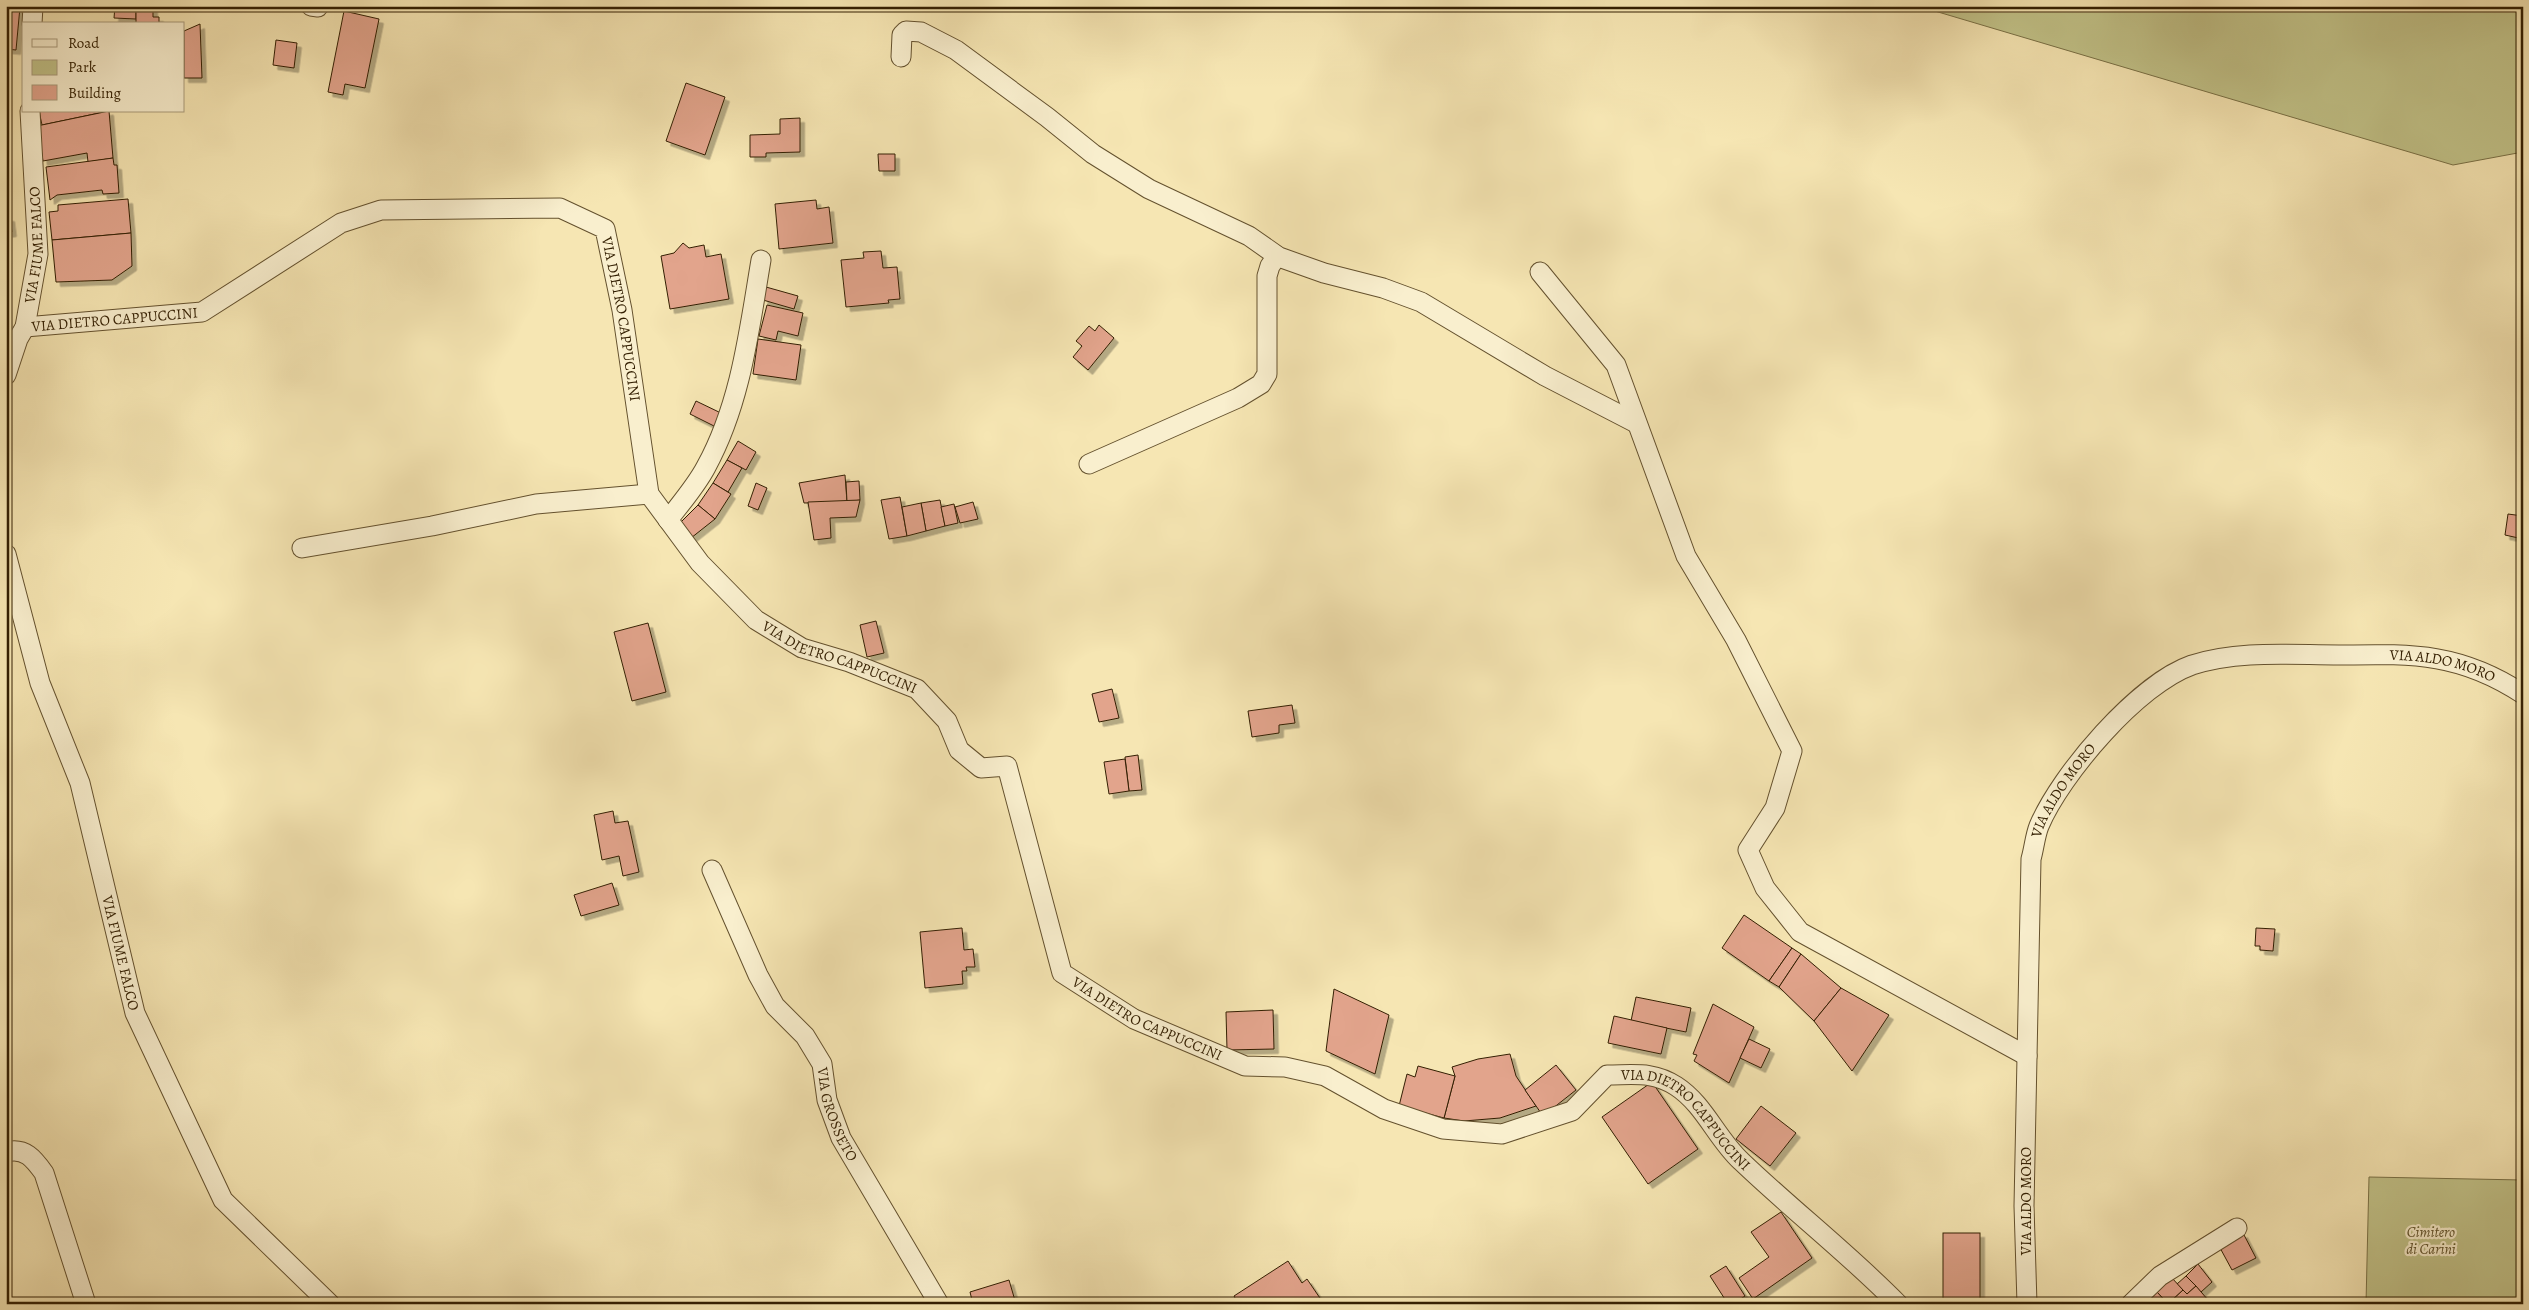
<svg xmlns="http://www.w3.org/2000/svg" width="2529" height="1310" viewBox="0 0 2529 1310" font-family="Alegreya,serif">
  <style>
    .green { fill: #c2c389; stroke: #7a7146 }
    .building { fill: #e2a48c; stroke: #331f02; filter: url(#shadow) }
    .lines { fill: none; stroke-linecap: round; stroke-linejoin: round }
    .minor-casing { stroke: #64512e; stroke-width: 21 }
    .minor { stroke: #f9efce; stroke-width: 19 }
    .labels { text-anchor: middle; dominant-baseline: central; stroke-width: 4.5; stroke-linejoin: round; paint-order: stroke }
    .street-label { font-size: 15px; fill: #331f02; stroke: #f9efce }
    .park-label { font-size: 15px; font-style: italic; fill: #5e502a; stroke: #f9efce }
  </style>
  <defs>
    <filter id="shadow"><feDropShadow dx="4.5" dy="4.5" stdDeviation="0" flood-color="#0004"/></filter>
  </defs>
  <rect width="100%" height="100%" fill="#f6e6b3"/>
  <filter id="stains"><feTurbulence type="fractalNoise" baseFrequency=".004" numOctaves="4"/><feColorMatrix values="0 0 0 0 .2 0 0 0 0 .09 0 0 0 0 .02 0 0 0 .5 -.17"/></filter>
  <radialGradient id="worn" r=".72"><stop offset=".6" stop-color="#630" stop-opacity="0"/><stop offset="1" stop-color="#630" stop-opacity=".3"/></radialGradient>
  <!-- green -->
  <g class="green">
    <path d="M 1928,6 L 2523,6 L 2523,152 L 2453,165 L 1928,9 Z"/>
    <path d="M 2369,1177 L 2523,1180 L 2523,1304 L 2366,1304 Z"/>
  </g>
  <!-- building -->
  <g class="building">
    <path d="M 6,6 L 20,7 L 16,50 L 6,49 Z"/>
    <path d="M 115,6 L 136,6 L 136,19 L 114,18 Z"/>
    <path d="M 136,6 L 153,6 L 153,17 L 159,17 L 159,24 L 136,24 Z"/>
    <path d="M 344,11 L 379,19 L 365,88 L 345,84 L 343,95 L 328,92 Z"/>
    <path d="M 200,24 L 202,78 L 184,78 L 184,31 Z"/>
    <path d="M 276,40 L 297,43 L 294,68 L 273,65 Z"/>
    <path d="M 686,83 L 725,97 L 705,155 L 666,141 Z"/>
    <path d="M 39,111 L 109,111 L 42,125 Z"/>
    <path d="M 109,111 L 113,158 L 88,162 L 87,153 L 43,161 L 37,126 Z"/>
    <path d="M 800,118 L 800,152 L 766,153 L 766,157 L 750,157 L 750,135 L 780,134 L 780,119 Z"/>
    <path d="M 878,154 L 895,154 L 895,171 L 879,171 Z"/>
    <path d="M 113,158 L 114,165 L 117,165 L 119,193 L 103,194 L 102,190 L 57,195 L 50,200 L 46,167 Z"/>
    <path d="M 128,199 L 131,233 L 52,240 L 49,212 L 58,211 L 58,205 Z"/>
    <path d="M 816,200 L 817,209 L 829,207 L 833,243 L 779,249 L 775,204 Z"/>
    <path d="M 6,217 L 10,217 L 12,232 L 6,233 Z"/>
    <path d="M 131,233 L 132,266 L 112,280 L 56,282 L 52,240 Z"/>
    <path d="M 683,243 L 689,248 L 704,245 L 706,257 L 721,254 L 729,299 L 670,309 L 661,256 L 674,253 Z"/>
    <path d="M 881,251 L 883,268 L 897,267 L 900,299 L 888,300 L 889,303 L 846,307 L 841,260 L 864,258 L 863,252 Z"/>
    <path d="M 766,287 L 798,296 L 794,309 L 763,300 Z"/>
    <path d="M 767,305 L 803,313 L 798,336 L 778,331 L 776,340 L 759,336 Z"/>
    <path d="M 1099,325 L 1114,338 L 1088,370 L 1073,357 L 1082,346 L 1076,341 L 1089,326 L 1095,331 Z"/>
    <path d="M 758,339 L 801,345 L 796,380 L 753,374 Z"/>
    <path d="M 696,401 L 723,414 L 716,427 L 690,414 Z"/>
    <path d="M 738,441 L 756,452 L 746,470 L 727,460 Z"/>
    <path d="M 727,460 L 742,468 L 728,492 L 713,483 Z"/>
    <path d="M 845,475 L 847,502 L 804,503 L 799,483 Z"/>
    <path d="M 859,481 L 860,500 L 847,502 L 846,482 Z"/>
    <path d="M 713,483 L 731,494 L 715,519 L 698,505 Z"/>
    <path d="M 756,483 L 767,488 L 758,510 L 748,506 Z"/>
    <path d="M 900,497 L 907,536 L 889,539 L 881,500 Z"/>
    <path d="M 860,500 L 856,517 L 830,518 L 831,538 L 814,540 L 808,502 Z"/>
    <path d="M 940,500 L 945,526 L 926,531 L 921,503 Z"/>
    <path d="M 973,502 L 978,519 L 960,523 L 955,507 Z"/>
    <path d="M 921,503 L 926,531 L 907,536 L 902,507 Z"/>
    <path d="M 954,504 L 958,523 L 945,526 L 941,507 Z"/>
    <path d="M 698,505 L 715,519 L 691,538 L 680,523 Z"/>
    <path d="M 2508,514 L 2523,516 L 2523,539 L 2505,535 Z"/>
    <path d="M 876,621 L 884,653 L 867,657 L 860,625 Z"/>
    <path d="M 648,623 L 666,692 L 632,701 L 614,632 Z"/>
    <path d="M 1112,689 L 1119,718 L 1099,722 L 1092,694 Z"/>
    <path d="M 1292,705 L 1295,723 L 1279,725 L 1279,733 L 1252,737 L 1248,711 Z"/>
    <path d="M 1138,755 L 1142,790 L 1129,791 L 1125,757 Z"/>
    <path d="M 1125,759 L 1129,791 L 1109,794 L 1104,762 Z"/>
    <path d="M 613,811 L 615,823 L 628,821 L 639,872 L 623,876 L 619,856 L 602,860 L 594,815 Z"/>
    <path d="M 612,883 L 619,905 L 581,916 L 574,895 Z"/>
    <path d="M 1744,915 L 1792,948 L 1769,981 L 1722,948 Z"/>
    <path d="M 962,928 L 964,950 L 973,949 L 975,967 L 966,967 L 967,971 L 962,971 L 963,984 L 925,988 L 920,932 Z"/>
    <path d="M 2256,928 L 2275,929 L 2273,951 L 2260,950 L 2260,946 L 2255,946 Z"/>
    <path d="M 1792,948 L 1801,954 L 1779,987 L 1769,981 Z"/>
    <path d="M 1801,954 L 1841,988 L 1814,1021 L 1779,987 Z"/>
    <path d="M 1841,988 L 1889,1015 L 1852,1071 L 1814,1021 Z"/>
    <path d="M 1334,989 L 1389,1015 L 1375,1074 L 1326,1051 Z"/>
    <path d="M 1636,997 L 1691,1008 L 1686,1032 L 1631,1021 Z"/>
    <path d="M 1713,1004 L 1754,1027 L 1729,1083 L 1694,1061 L 1697,1055 L 1693,1054 Z"/>
    <path d="M 1273,1010 L 1274,1049 L 1227,1050 L 1226,1012 Z"/>
    <path d="M 1614,1016 L 1667,1028 L 1661,1054 L 1608,1043 Z"/>
    <path d="M 1749,1039 L 1770,1049 L 1761,1068 L 1740,1058 Z"/>
    <path d="M 1510,1054 L 1516,1076 L 1536,1106 L 1500,1118 L 1464,1121 L 1444,1118 L 1455,1076 L 1452,1067 L 1478,1059 Z"/>
    <path d="M 1556,1065 L 1576,1090 L 1543,1116 L 1525,1090 Z"/>
    <path d="M 1418,1066 L 1455,1076 L 1444,1118 L 1399,1106 L 1407,1074 L 1415,1077 Z"/>
    <path d="M 1652,1082 L 1698,1149 L 1648,1184 L 1602,1117 Z"/>
    <path d="M 1761,1106 L 1796,1133 L 1770,1166 L 1736,1139 Z"/>
    <path d="M 1781,1212 L 1812,1258 L 1753,1299 L 1739,1278 L 1769,1257 L 1751,1232 Z"/>
    <rect x="1943" y="1233" width="37" height="71"/>
    <path d="M 2243,1233 L 2256,1258 L 2232,1270 L 2219,1246 Z"/>
    <path d="M 1288,1261 L 1302,1283 L 1307,1279 L 1324,1304 L 1238,1304 L 1234,1296 Z"/>
    <path d="M 2198,1264 L 2212,1282 L 2201,1292 L 2186,1276 Z"/>
    <path d="M 1726,1266 L 1745,1296 L 1733,1304 L 1728,1304 L 1710,1276 Z"/>
    <path d="M 2186,1276 L 2196,1286 L 2187,1294 L 2177,1284 Z"/>
    <path d="M 2172,1278 L 2183,1290 L 2168,1304 L 2157,1292 Z"/>
    <path d="M 1009,1280 L 1016,1304 L 973,1304 L 970,1292 Z"/>
    <path d="M 2196,1286 L 2208,1300 L 2203,1304 L 2168,1304 L 2183,1290 L 2187,1294 Z"/>
    <path d="M 2157,1292 L 2168,1304 L 2145,1304 Z"/>
  </g>
  <g class="lines">
    <!-- minor casing -->
    <g class="minor-casing">
      <g id="minor">
        <path d="M 311,6 L 318,7"/>
        <path d="M 32,24 L 33,6"/>
        <path d="M 901,57 L 902,35 L 906,31 L 921,32 L 956,50 L 1047,117 L 1093,154 L 1149,189 L 1249,236 L 1279,257 L 1324,273 L 1383,288 L 1421,302 L 1545,376 L 1636,423"/>
        <path d="M 1540,272 L 1616,365 L 1686,556 L 1736,640 L 1792,751 L 1775,808 L 1748,850 L 1765,888 L 1800,932 L 2027,1056"/>
        <path id="s1" d="M 25,327 L 202,312 L 341,223 L 381,210 L 560,208 L 605,229 L 622,310 L 649,494 L 700,563 L 756,620 L 802,648 L 849,662 L 917,689 L 947,721 L 959,750 L 981,768 L 1007,766 L 1062,973 L 1134,1019 L 1245,1066 L 1285,1067 L 1325,1076 L 1384,1109 L 1443,1129 L 1502,1134 L 1572,1111 L 1607,1075 C 1634,1075 1653,1071 1676,1086 C 1704,1104 1717,1139 1741,1161 C 1792,1210 1848,1253 1898,1304"/>
        <path id="s2" d="M 6,375 L 18,339 L 25,327 L 38,254 L 30,111"/>
        <path d="M 1089,464 L 1238,398 L 1261,384 L 1267,374 L 1267,276 L 1270,266 L 1277,256"/>
        <path d="M 668,520 C 681,503 696,486 706,467 C 741,403 749,331 761,260"/>
        <path d="M 302,548 L 432,526 L 536,504 L 649,494"/>
        <path id="s3" d="M 6,554 L 40,683 L 80,783 L 135,1013 L 223,1200 L 330,1304"/>
        <path id="s4" d="M 712,870 L 758,975 L 775,1006 L 805,1036 L 822,1064 L 827,1100 L 841,1138 L 939,1304"/>
        <path d="M 6,1152 C 25,1147 34,1159 44,1173 L 86,1304"/>
        <path id="s5" d="M 2027,1304 L 2024,1206 L 2031,859 C 2034,849 2035,836 2039,826 C 2061,774 2138,684 2192,665 C 2239,650 2290,655 2339,655 C 2412,654 2459,652 2523,694"/>
        <path d="M 2131,1304 L 2160,1276 L 2237,1228"/>
      </g>
    </g>
    <!-- minor -->
    <use href="#minor" class="minor"/>
  </g>
  <g class="labels">
    <!-- street labels -->
    <g class="street-label">
      <text stroke="none"><textPath href="#s2" startOffset="135">VIA FIUME FALCO</textPath></text>
      <text stroke="none"><textPath href="#s1" startOffset="90">VIA DIETRO CAPPUCCINI</textPath></text>
      <text stroke="none"><textPath href="#s1" startOffset="705">VIA DIETRO CAPPUCCINI</textPath></text>
      <text stroke="none"><textPath href="#s1" startOffset="1140">VIA DIETRO CAPPUCCINI</textPath></text>
      <text stroke="none"><textPath href="#s5" startOffset="958">VIA ALDO MORO</textPath></text>
      <text stroke="none"><textPath href="#s5" startOffset="522">VIA ALDO MORO</textPath></text>
      <text stroke="none"><textPath href="#s3" startOffset="416">VIA FIUME FALCO</textPath></text>
      <text stroke="none"><textPath href="#s1" startOffset="1665">VIA DIETRO CAPPUCCINI</textPath></text>
      <text stroke="none"><textPath href="#s4" startOffset="278">VIA GROSSETO</textPath></text>
      <text stroke="none"><textPath href="#s1" startOffset="2265">VIA DIETRO CAPPUCCINI</textPath></text>
      <text transform="translate(2026 1201) rotate(-90)">VIA ALDO MORO</text>
    </g>
    <!-- park labels -->
    <g class="park-label">
      <text x="2431" y="1232">Cimitero<tspan x="2431" dy="17">di Carini</tspan></text>
    </g>
  </g>
  <!-- margin -->
  <rect width="2529" height="1310" fill="none" stroke="#f6e6b3" stroke-width="25"/>
  <rect x="8" y="8" width="2514" height="1295" fill="none" stroke="#331f02" stroke-width="2.5"/>
  <rect x="12" y="12" width="2504" height="1285" fill="none" stroke="#331f02"/>
  <!-- legend -->
  <rect x="22" y="22" width="162" height="90" fill="#f9efce" stroke="#aa9c7c"/>
  <rect x="32" y="39" width="25" height="8" fill="#f9efce" stroke="#aa9c7c"/>
  <text x="68" y="48" font-size="15" fill="#331f02">Road</text>
  <rect x="32" y="60" width="25" height="15" fill="#c2c389" stroke="#aa9c7c"/>
  <text x="68" y="72" font-size="15" fill="#331f02">Park</text>
  <rect x="32" y="85" width="25" height="15" fill="#e2a48c" stroke="#aa9c7c"/>
  <text x="68" y="98" font-size="15" fill="#331f02">Building</text>
  <rect width="100%" height="100%" filter="url(#stains)"/>
  <rect width="100%" height="100%" fill="url(#worn)"/>
</svg>
